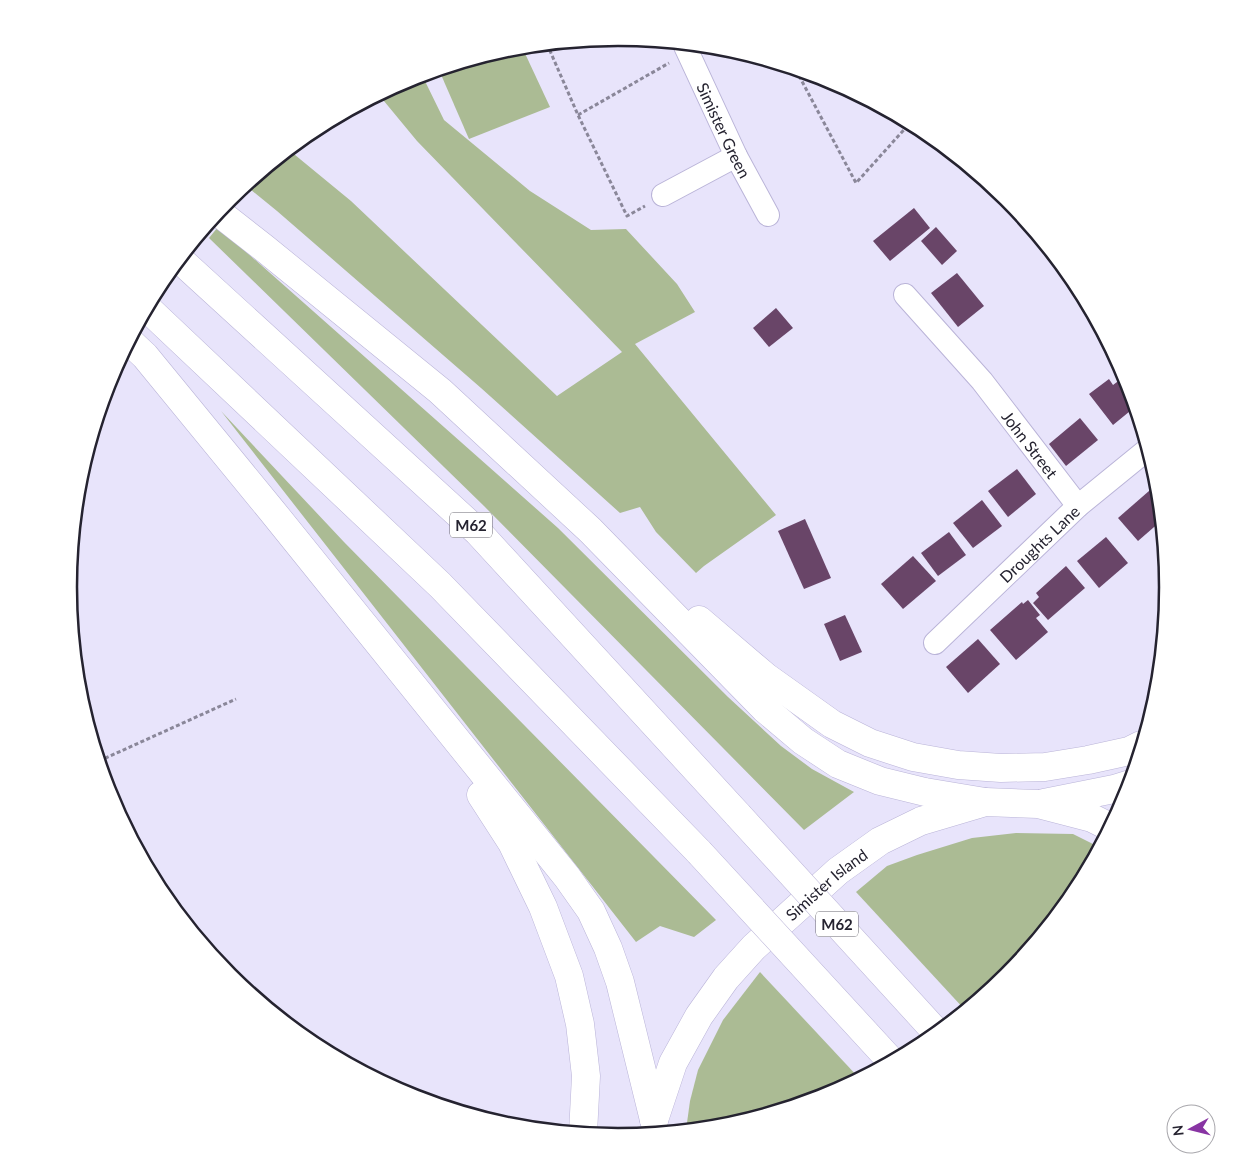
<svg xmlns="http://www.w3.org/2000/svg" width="1236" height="1174" viewBox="0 0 1236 1174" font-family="Lato,sans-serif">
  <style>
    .green { fill: #abbb94 }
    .building { fill: #694568 }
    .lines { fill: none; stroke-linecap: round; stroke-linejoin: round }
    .minor-casing { stroke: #bab4d8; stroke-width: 24 }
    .highway-casing { stroke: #bab4d8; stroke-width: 29 }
    .path { stroke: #8a8799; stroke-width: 3; stroke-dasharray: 4 2.5; stroke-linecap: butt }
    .minor { stroke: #fff; stroke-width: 22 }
    .highway { stroke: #fff; stroke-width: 28 }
    .highway-bridge-casing { stroke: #bab4d8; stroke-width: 29; stroke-linecap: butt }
    .highway-bridge { stroke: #fff; stroke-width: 28 }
    .labels { text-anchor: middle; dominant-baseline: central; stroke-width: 5; stroke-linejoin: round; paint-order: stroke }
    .shield { fill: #fff; stroke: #66656e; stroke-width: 1 }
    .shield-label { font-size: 15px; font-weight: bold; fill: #252330 }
    .street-label { font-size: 16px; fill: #252330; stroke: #fff }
    .rim { fill: none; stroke: #252330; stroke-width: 2.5 }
  </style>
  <rect width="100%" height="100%" fill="#e8e4fb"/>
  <!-- green -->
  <g class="green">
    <path d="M 522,47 L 550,107 L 469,139 L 439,70 L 511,48 Z"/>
    <path d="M 422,75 L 444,120 L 530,191 L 591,230 L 626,229 L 677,284 L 695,312 L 635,344 L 776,515 L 704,566 L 696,573 L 656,532 L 640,507 L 620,513 L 481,388 L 277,211 L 245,185 L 289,150 L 351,201 L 557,396 L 622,352 L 417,141 L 379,95 L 408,79 Z"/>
    <path d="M 218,227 L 558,528 L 728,697 L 781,746 L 812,769 L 854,792 L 804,830 L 484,506 L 209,238 Z"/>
    <path d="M 221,411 L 344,542 L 716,920 L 694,937 L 660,926 L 636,942 Z"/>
    <path d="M 1016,833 L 1073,834 L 1099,847 L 1075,893 L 1006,976 L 965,1010 L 856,892 L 887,866 L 917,855 L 972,838 Z"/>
    <path d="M 760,972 L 859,1078 L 828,1095 L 725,1126 L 686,1130 L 690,1101 L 698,1070 L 723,1020 Z"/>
  </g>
  <!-- building -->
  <g class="building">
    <path d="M 914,208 L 930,228 L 890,261 L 873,241 Z"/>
    <path d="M 936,227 L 957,251 L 942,265 L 921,241 Z"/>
    <path d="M 957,273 L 984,306 L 958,327 L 931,293 Z"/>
    <path d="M 776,308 L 793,328 L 769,347 L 753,328 Z"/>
    <path d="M 1125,376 L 1135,407 L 1113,425 L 1089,394 L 1109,379 L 1113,385 Z"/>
    <path d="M 1080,418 L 1098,440 L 1066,466 L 1049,444 Z"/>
    <path d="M 1017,469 L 1036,494 L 1008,517 L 988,491 Z"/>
    <path d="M 1157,484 L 1161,521 L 1138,541 L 1118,518 Z"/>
    <path d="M 982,500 L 1002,526 L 973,548 L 953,523 Z"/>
    <path d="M 805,519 L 831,578 L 804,589 L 778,531 Z"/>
    <path d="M 949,532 L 966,555 L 938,576 L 921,553 Z"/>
    <path d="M 1106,537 L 1128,563 L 1099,588 L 1077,561 Z"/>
    <path d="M 913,556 L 936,581 L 903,609 L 881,584 Z"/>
    <path d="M 1066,566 L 1085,588 L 1048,620 L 1033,603 L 1039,597 L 1036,593 Z"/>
    <path d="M 1028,600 L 1040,615 L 1036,618 L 1048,632 L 1016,660 L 990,630 L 1022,602 L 1023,604 Z"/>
    <path d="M 845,615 L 862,652 L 840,661 L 824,624 Z"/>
    <path d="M 978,639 L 1000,664 L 968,693 L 946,667 Z"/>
  </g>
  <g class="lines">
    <!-- minor casing -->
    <g class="minor-casing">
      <g id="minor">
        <path id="s1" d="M 684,44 L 736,156 L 768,215"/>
        <path d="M 663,195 L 736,156"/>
        <path id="s2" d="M 905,295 L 982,381 L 1078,506"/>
        <path id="s3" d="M 935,643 L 1078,506 L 1148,449"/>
      </g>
    </g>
    <!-- highway casing -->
    <g class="highway-casing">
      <g id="highway">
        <path d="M 218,212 L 264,248 L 440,391 L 590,530 L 765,709 L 803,741 L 838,764 L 880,781 L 925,792 L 985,802"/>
        <path d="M 179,259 L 478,532 L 738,815"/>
        <path d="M 147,308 L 440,585 L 699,852"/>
        <path d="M 129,341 L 145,356 L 272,511 L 567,877 L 591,911 L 608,948 L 620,982 L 654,1120"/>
        <path d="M 699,620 L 766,677 L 832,724 L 870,743 L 913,757 L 958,765 L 1001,768 L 1045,767 L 1088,760 L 1129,751 L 1141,745"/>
        <path d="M 481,795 L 512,843 L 543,907 L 569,976 L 580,1024 L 586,1076 L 583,1133"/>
        <path d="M 1044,803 L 1114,789 L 1130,784"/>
        <path id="s4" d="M 654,1120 L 673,1063 L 699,1016 L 726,978 L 754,947 L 838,871 L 880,841 L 921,821 L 985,802 L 1038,804 L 1092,818 L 1110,827"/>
      </g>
    </g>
    <!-- path -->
    <g class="path">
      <path d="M 547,44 L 578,115 L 627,216 L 645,206"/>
      <path d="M 796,70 L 856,183 L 910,123"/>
      <path d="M 578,115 L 669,63"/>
      <path d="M 99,761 L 236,699"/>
    </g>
    <!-- minor -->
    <use href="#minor" class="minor"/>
    <!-- highway -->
    <use href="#highway" class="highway"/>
    <!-- highway-bridge casing -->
    <g class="highway-bridge-casing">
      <g id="highway-bridge">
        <path d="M 738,815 L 937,1033"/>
        <path d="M 699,852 L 891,1061"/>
      </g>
    </g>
    <!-- highway-bridge -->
    <use href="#highway-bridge" class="highway-bridge"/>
  </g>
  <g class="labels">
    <!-- shield labels -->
    <g class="shield">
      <rect x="450" y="512.5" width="42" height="25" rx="4"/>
      <rect x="816" y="911.5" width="42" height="25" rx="4"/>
    </g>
    <g class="shield-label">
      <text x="471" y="525">M62</text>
      <text x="837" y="924">M62</text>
    </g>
    <!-- street labels -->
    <g class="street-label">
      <text stroke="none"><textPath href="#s1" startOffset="95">Simister Green</textPath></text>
      <text stroke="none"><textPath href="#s2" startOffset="195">John Street</textPath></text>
      <text stroke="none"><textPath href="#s3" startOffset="144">Droughts Lane</textPath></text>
      <text stroke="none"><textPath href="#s4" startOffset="298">Simister Island</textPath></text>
    </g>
  </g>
  <!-- crop -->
  <path d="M0 0H1236V1174H0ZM77 587a541 541 0 1 1 1082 0a541 541 0 1 1-1082 0Z" fill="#fff" fill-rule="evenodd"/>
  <path class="rim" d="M77 587a541 541 0 1 1 1082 0a541 541 0 1 1-1082 0Z"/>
  <!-- north arrow -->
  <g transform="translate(1191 1129) rotate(263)"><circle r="24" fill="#ffffff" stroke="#a8a7ac"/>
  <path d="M0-4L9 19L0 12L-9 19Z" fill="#8834a3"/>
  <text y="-8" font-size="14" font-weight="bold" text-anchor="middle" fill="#252330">N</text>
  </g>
</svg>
